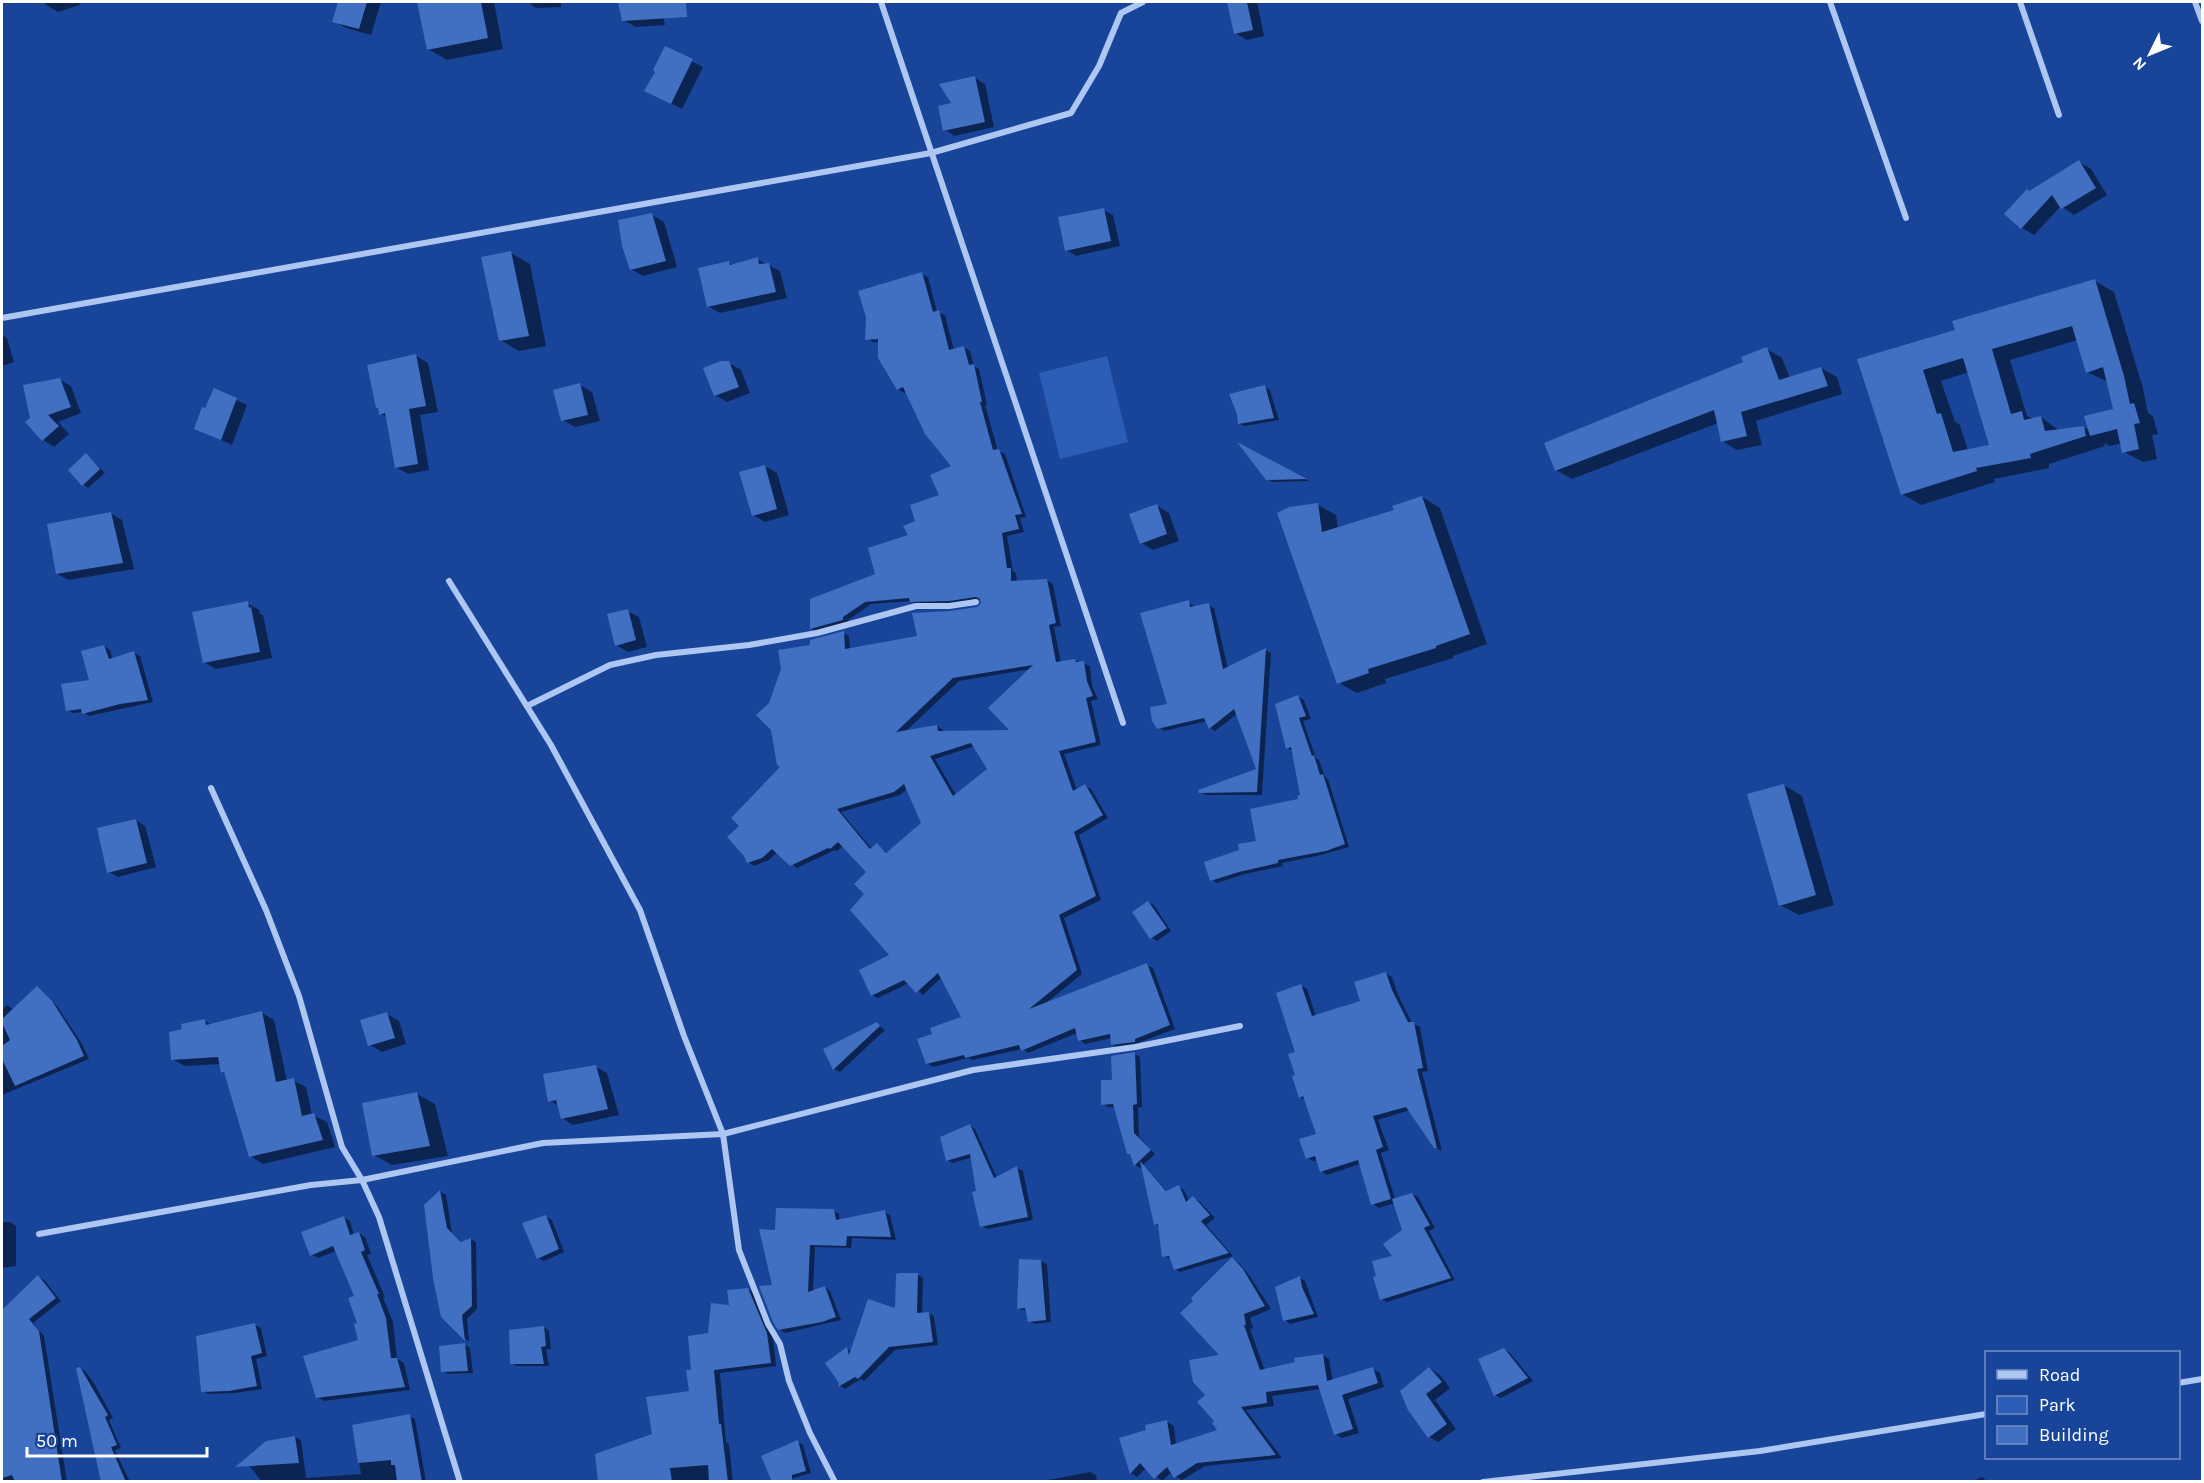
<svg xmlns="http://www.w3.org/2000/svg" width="2204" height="1483" viewBox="0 0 2204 1483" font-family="Karla,sans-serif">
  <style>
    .green { fill: #2c5eb8 }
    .shadow { fill: #0007; fill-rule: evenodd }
    .building { fill: #416fc1; fill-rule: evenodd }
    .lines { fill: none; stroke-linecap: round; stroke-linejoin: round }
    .street { stroke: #aec6f2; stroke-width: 6 }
  </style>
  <rect width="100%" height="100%" fill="#18459a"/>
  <!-- green -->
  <path class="green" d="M 1107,356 L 1128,442 L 1060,459 L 1039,373 Z"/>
  <!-- shadow -->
  <g class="shadow">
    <path d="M 45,2 L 79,2 L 80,5 L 58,12 L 46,5 Z"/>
    <path d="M 339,2 L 381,2 L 371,35 L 346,28 L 334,21 Z"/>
    <path d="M 420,2 L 494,2 L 503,49 L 447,60 L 428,49 Z"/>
    <path d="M 531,2 L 561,2 L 561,7 L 536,8 L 531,5 Z"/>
    <path d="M 620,2 L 660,2 L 665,25 L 636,27 L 623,20 Z"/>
    <path d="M 1228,2 L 1257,2 L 1264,36 L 1247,40 L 1235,33 Z"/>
    <path d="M 666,48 L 703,67 L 682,109 L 657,96 L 657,71 Z"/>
    <path d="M 975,78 L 985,84 L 994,127 L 955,136 L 945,130 L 953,104 Z"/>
    <path d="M 2079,162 L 2091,169 L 2107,195 L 2074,215 L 2061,206 L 2034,235 L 2022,228 L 2007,214 L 2030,192 Z"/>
    <path d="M 1103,210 L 1113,215 L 1120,246 L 1076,256 L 1067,250 Z"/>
    <path d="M 652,215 L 664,222 L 677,267 L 643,276 L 631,269 Z"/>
    <path d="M 511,253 L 530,264 L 546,346 L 519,351 L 500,340 Z"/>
    <path d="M 757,259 L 780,271 L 787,298 L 720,313 L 708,306 L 729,263 L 733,265 Z"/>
    <path d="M 922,274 L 928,277 L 937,312 L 945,315 L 954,350 L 964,347 L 970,351 L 974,366 L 979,369 L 987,405 L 985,405 L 998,451 L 1005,454 L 1026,517 L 1020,518 L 1024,532 L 1007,536 L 1013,571 L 1016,573 L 1017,582 L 1047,580 L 1053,584 L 1061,626 L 1054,627 L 1061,663 L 1075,660 L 1090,666 L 1092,686 L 1098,699 L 1091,701 L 1101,745 L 1064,754 L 1077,790 L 1085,786 L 1091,789 L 1108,818 L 1079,835 L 1101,900 L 1064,918 L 1082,974 L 1046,1003 L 1147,965 L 1153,968 L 1175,1029 L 1140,1042 L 1140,1044 L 1118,1048 L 1112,1044 L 1112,1038 L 1085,1044 L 1080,1040 L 1077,1033 L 1028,1053 L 1022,1049 L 972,1060 L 968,1058 L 933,1067 L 927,1063 L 934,1035 L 963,1018 L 942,977 L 923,995 L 909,983 L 878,998 L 872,995 L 891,955 L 866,894 L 869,872 L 844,845 L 837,851 L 835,850 L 797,868 L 777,852 L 769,860 L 754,866 L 748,862 L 741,826 L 782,767 L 770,704 L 811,646 L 843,633 L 849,636 L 850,649 L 919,637 L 950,613 L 977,609 L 983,604 L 982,599 L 955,603 L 917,605 L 911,601 L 871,604 L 848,620 L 848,623 L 817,631 L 811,628 L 877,575 L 910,535 L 917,521 L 941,496 L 953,467 L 907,391 L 904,393 L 898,389 L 880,342 L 873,342 L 867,339 ZM 1031,669 L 1012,732 L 943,732 L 943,730 L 937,726 L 905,732 L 959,681 ZM 975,746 L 989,770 L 956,795 L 935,759 ZM 907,789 L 923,824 L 888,853 L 877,845 L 872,849 L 841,812 L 900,795 Z"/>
    <path d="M 2095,281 L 2114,292 L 2143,388 L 2148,413 L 2153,416 L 2158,434 L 2152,435 L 2157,459 L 2143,462 L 2124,452 L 2122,443 L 2110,446 L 2104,443 L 2105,446 L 2049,464 L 2049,468 L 1994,479 L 1995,482 L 1921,505 L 1902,494 L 1859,360 L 1957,331 ZM 2078,340 L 2087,372 L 2108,382 L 2114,410 L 2090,431 L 2084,427 L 2060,431 L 2041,417 L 2034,419 L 2027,416 L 2010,360 ZM 1969,372 L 1991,446 L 1968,451 L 1960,425 L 1955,422 L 1941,381 Z"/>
    <path d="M 2,335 L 7,338 L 14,362 L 2,366 Z"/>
    <path d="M 1767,349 L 1782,358 L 1790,378 L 1821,368 L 1837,377 L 1842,394 L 1756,421 L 1762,445 L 1737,450 L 1722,441 L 1718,423 L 1572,479 L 1556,470 Z"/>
    <path d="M 416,356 L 428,363 L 438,412 L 420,415 L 429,470 L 408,474 L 396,467 L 387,417 L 381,414 Z"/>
    <path d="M 729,363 L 741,370 L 750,393 L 727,402 L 715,395 Z"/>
    <path d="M 60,380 L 71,386 L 81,413 L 58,422 L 69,434 L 54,447 L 43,440 L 27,422 Z"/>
    <path d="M 580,385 L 592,392 L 600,421 L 575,427 L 563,420 Z"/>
    <path d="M 1265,387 L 1270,390 L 1279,420 L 1244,426 L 1239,423 Z"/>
    <path d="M 215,390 L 247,405 L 232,445 L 196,428 Z"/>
    <path d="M 1242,447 L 1309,481 L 1273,482 L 1267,479 Z"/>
    <path d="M 87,455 L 105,473 L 88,488 L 83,484 Z"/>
    <path d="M 765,466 L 777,473 L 789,515 L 765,522 L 753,515 Z"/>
    <path d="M 1422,497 L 1440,508 L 1487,644 L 1453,656 L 1453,658 L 1385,679 L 1386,683 L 1357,693 L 1339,683 L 1318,505 L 1336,515 L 1338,529 L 1395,511 Z"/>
    <path d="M 1157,506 L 1169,513 L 1179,541 L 1153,550 L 1141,543 Z"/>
    <path d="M 110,513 L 122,520 L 134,569 L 69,580 L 57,574 Z"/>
    <path d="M 1188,602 L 1195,607 L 1208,605 L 1214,608 L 1228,669 L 1266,650 L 1271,653 L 1262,795 L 1206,795 L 1200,792 L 1258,770 L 1237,714 L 1215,731 L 1210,728 L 1207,721 L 1164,731 L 1158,727 L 1169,705 Z"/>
    <path d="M 247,603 L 259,610 L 260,614 L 263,615 L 272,658 L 216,669 L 204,662 Z"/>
    <path d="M 627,611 L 639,617 L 647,647 L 628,652 L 616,645 Z"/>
    <path d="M 104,646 L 110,650 L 113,660 L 134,653 L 140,656 L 153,702 L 89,716 L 83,712 L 73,713 L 67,710 L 91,681 Z"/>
    <path d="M 1298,697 L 1304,700 L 1311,719 L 1303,721 L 1316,758 L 1319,760 L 1325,777 L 1328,779 L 1349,847 L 1321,855 L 1282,863 L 1283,866 L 1245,874 L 1217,883 L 1212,880 L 1240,851 L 1258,842 L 1302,796 L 1293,751 L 1287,748 Z"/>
    <path d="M 1784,785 L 1802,796 L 1834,905 L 1799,915 L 1780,905 Z"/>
    <path d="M 136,820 L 145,826 L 156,867 L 118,877 L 109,872 Z"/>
    <path d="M 1148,902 L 1154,905 L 1171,931 L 1157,941 L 1151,937 Z"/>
    <path d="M 1386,973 L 1392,977 L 1398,995 L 1412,1023 L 1420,1027 L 1428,1071 L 1422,1072 L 1442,1151 L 1435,1147 L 1410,1110 L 1378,1120 L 1389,1150 L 1381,1153 L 1395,1199 L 1412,1194 L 1418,1197 L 1435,1228 L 1429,1231 L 1455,1280 L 1387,1302 L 1381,1299 L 1404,1231 L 1395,1203 L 1379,1208 L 1373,1204 L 1360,1164 L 1327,1175 L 1321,1171 L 1317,1160 L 1313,1161 L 1307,1158 L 1318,1135 L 1306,1100 L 1300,1097 L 1296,1053 L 1301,986 L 1307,989 L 1316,1016 L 1362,1002 Z"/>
    <path d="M 37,988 L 57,1006 L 82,1044 L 89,1059 L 2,1095 L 2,1010 L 7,1005 L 14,1010 Z"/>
    <path d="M 262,1013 L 274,1020 L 287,1081 L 293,1080 L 306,1087 L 312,1115 L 327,1122 L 335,1147 L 263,1164 L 250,1156 L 226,1074 L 222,1072 L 221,1064 L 185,1066 L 172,1059 L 205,1021 L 212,1025 Z"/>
    <path d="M 387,1014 L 399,1021 L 406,1044 L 382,1052 L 370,1045 Z"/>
    <path d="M 877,1024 L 885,1030 L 840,1072 L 834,1069 L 825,1050 Z"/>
    <path d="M 1135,1054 L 1140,1057 L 1142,1107 L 1138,1108 L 1139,1137 L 1155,1154 L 1143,1165 L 1168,1192 L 1179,1187 L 1184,1190 L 1189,1201 L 1193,1198 L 1199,1201 L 1215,1218 L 1206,1225 L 1233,1256 L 1180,1272 L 1175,1269 L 1172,1259 L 1164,1256 L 1160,1227 L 1155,1224 L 1142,1166 L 1140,1168 L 1135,1165 L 1132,1155 L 1128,1153 L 1115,1107 L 1108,1107 L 1103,1104 L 1114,1081 Z"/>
    <path d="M 596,1067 L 607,1073 L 619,1115 L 573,1125 L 562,1118 L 559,1106 L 550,1101 Z"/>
    <path d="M 417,1094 L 435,1104 L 448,1156 L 392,1165 L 374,1155 Z"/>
    <path d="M 970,1125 L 975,1129 L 997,1178 L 1017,1168 L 1023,1171 L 1033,1220 L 987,1229 L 982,1226 L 973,1157 L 953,1163 L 947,1160 Z"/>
    <path d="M 441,1192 L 446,1195 L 452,1233 L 463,1243 L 471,1239 L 476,1242 L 477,1309 L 467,1319 L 469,1342 L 442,1316 L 426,1205 Z"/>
    <path d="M 833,1211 L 839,1214 L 840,1221 L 885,1212 L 890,1215 L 896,1240 L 852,1238 L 851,1248 L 815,1247 L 813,1292 L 825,1287 L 830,1291 L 841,1320 L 785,1333 L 779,1329 L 774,1286 L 777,1231 Z"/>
    <path d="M 344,1217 L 350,1221 L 354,1235 L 359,1233 L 365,1237 L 371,1254 L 367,1255 L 385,1297 L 383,1298 L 393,1322 L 397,1359 L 404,1363 L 410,1390 L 324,1401 L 317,1397 L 360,1341 L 356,1297 L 336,1251 L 318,1258 L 312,1255 Z"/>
    <path d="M 546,1217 L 552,1220 L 564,1252 L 544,1261 L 538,1258 Z"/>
    <path d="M 2,1222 L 10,1222 L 16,1226 L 16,1266 L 2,1268 Z"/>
    <path d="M 1232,1259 L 1239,1263 L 1249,1275 L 1271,1309 L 1250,1318 L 1253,1328 L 1250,1329 L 1265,1371 L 1323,1355 L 1329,1359 L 1333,1381 L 1373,1369 L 1380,1373 L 1384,1387 L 1348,1399 L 1359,1433 L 1342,1438 L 1335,1434 L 1321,1389 L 1272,1396 L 1274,1406 L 1246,1410 L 1282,1458 L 1205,1466 L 1182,1480 L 1175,1476 L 1172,1472 L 1162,1481 L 1146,1468 L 1137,1477 L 1131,1473 L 1148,1431 L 1167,1422 L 1174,1426 L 1176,1444 L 1220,1431 L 1207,1395 L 1222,1356 L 1195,1301 Z"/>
    <path d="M 1041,1261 L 1047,1264 L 1051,1322 L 1035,1324 L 1029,1321 L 1027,1311 L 1019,1309 Z"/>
    <path d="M 918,1275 L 923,1278 L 922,1314 L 929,1313 L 934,1316 L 938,1345 L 895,1350 L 864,1381 L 861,1379 L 845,1389 L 840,1386 L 847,1349 L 852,1352 L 896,1310 Z"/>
    <path d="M 38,1276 L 44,1280 L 61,1301 L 33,1323 L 44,1336 L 67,1482 L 2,1482 L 2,1329 L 27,1320 Z"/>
    <path d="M 1300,1278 L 1305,1281 L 1318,1317 L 1290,1324 L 1285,1320 Z"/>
    <path d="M 748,1289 L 754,1293 L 773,1338 L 776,1366 L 720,1373 L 726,1442 L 729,1444 L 733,1482 L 600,1482 L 654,1435 L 691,1392 L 693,1371 L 710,1334 L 730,1306 Z"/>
    <path d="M 255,1325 L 261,1328 L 267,1356 L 256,1359 L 262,1389 L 235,1393 L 208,1394 L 203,1391 Z"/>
    <path d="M 544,1327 L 549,1331 L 551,1349 L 546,1349 L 549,1366 L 517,1366 L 511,1363 Z"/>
    <path d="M 465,1345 L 470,1348 L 473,1373 L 448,1374 L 443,1371 Z"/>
    <path d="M 1504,1349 L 1510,1353 L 1533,1381 L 1501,1398 L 1495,1395 Z"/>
    <path d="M 80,1368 L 86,1372 L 94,1383 L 113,1418 L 109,1420 L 121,1448 L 115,1450 L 130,1482 L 105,1482 Z"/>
    <path d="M 1429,1368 L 1439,1374 L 1450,1388 L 1435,1400 L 1456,1429 L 1438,1442 L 1429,1437 L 1409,1409 Z"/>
    <path d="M 409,1416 L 415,1419 L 426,1482 L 262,1482 L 245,1460 L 295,1437 L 301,1440 L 306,1478 L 361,1474 L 353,1426 Z"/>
    <path d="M 798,1442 L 803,1445 L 811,1473 L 787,1480 Z"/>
    <path d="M 1090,1472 L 1096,1475 L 1097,1482 L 1048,1480 Z"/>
    <path d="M 1982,1477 L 1988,1482 L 1970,1482 Z"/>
  </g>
  <!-- building -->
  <g class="building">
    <path d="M 338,2 L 367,2 L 359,29 L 332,22 Z"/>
    <path d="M 417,2 L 481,2 L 488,38 L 427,50 Z"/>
    <path d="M 618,2 L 686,2 L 687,17 L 622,21 Z"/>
    <path d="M 1227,2 L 1247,2 L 1253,30 L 1234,34 Z"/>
    <path d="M 665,46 L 693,59 L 671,104 L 644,91 L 655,72 L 653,70 Z"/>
    <path d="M 975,76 L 985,122 L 943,131 L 938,106 L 951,103 L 939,84 Z"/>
    <path d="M 2079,160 L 2096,188 L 2061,209 L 2052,195 L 2021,229 L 2004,214 L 2027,189 L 2029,191 Z"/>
    <path d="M 1104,208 L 1111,241 L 1065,251 L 1058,217 Z"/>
    <path d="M 652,213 L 666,261 L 630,270 L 622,246 L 618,220 Z"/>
    <path d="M 511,251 L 529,336 L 499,341 L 481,257 Z"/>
    <path d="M 758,257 L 759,264 L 769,263 L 776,292 L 707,307 L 698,268 L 729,261 L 730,265 Z"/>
    <path d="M 922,272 L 933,312 L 939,310 L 949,350 L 964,346 L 969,365 L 974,364 L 982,402 L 980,402 L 993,450 L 999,449 L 1022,514 L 1015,515 L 1019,529 L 1002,533 L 1007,568 L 1011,568 L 1011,581 L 1047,579 L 1056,623 L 1049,625 L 1056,662 L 1075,659 L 1076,662 L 1084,661 L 1087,681 L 1093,696 L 1086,698 L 1096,742 L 1059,751 L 1073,791 L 1085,784 L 1103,815 L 1074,832 L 1096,896 L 1059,915 L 1077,970 L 1029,1009 L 1147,963 L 1170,1025 L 1135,1039 L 1135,1042 L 1111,1045 L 1110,1034 L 1078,1041 L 1075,1028 L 1021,1051 L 1019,1045 L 965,1058 L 964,1055 L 926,1064 L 917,1039 L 932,1034 L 930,1028 L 961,1017 L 938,973 L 916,993 L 904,980 L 871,996 L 859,970 L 889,955 L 850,910 L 864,894 L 854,884 L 866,872 L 838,842 L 830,849 L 828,848 L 790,866 L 772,849 L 762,858 L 747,863 L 744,856 L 727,837 L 739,826 L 731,818 L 780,767 L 777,765 L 771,730 L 756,715 L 769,703 L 781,669 L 778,650 L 810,645 L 810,640 L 844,631 L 845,649 L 917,636 L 912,613 L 950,611 L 977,607 L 981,603 L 980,599 L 976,597 L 949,601 L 910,602 L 909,598 L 865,602 L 843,617 L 843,620 L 810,629 L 810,599 L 875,574 L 868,548 L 908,535 L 903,526 L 915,521 L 910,505 L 939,495 L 930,475 L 951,466 L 925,434 L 903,387 L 897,390 L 878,358 L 878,339 L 865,340 L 866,317 L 858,291 ZM 1033,665 L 988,708 L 1009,730 L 938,731 L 937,725 L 896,732 L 953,678 ZM 971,743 L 987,769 L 953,796 L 930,756 ZM 904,784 L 921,823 L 886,853 L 877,843 L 870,849 L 837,809 L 894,792 Z"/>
    <path d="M 2095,279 L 2124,376 L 2130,404 L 2134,403 L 2140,423 L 2134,424 L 2139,449 L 2122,453 L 2117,429 L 2090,436 L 2084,416 L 2113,409 L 2103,367 L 2086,373 L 2072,326 L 1992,349 L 2011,414 L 2022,411 L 2024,420 L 2041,416 L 2045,431 L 2084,426 L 2086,436 L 2030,454 L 2031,458 L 1976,468 L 1977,471 L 1901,495 L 1857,359 L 1955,330 L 1952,321 ZM 1963,358 L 1989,445 L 1953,452 L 1941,413 L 1937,414 L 1923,370 Z"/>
    <path d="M 1767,347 L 1779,380 L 1821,367 L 1828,386 L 1741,412 L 1747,436 L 1721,442 L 1714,410 L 1555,471 L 1544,443 L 1743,362 L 1741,357 Z"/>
    <path d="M 416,354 L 426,406 L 409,409 L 418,464 L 395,468 L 385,413 L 379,415 L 378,408 L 376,408 L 367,365 Z"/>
    <path d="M 721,361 L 729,361 L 739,387 L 714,396 L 703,368 Z"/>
    <path d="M 60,378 L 71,407 L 48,415 L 59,426 L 42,441 L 25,422 L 30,418 L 23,385 Z"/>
    <path d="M 580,383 L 588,415 L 561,421 L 553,390 Z"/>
    <path d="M 1265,385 L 1274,418 L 1238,424 L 1237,414 L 1229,394 Z"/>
    <path d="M 214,388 L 237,398 L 221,440 L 194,429 L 202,407 L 205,408 Z"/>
    <path d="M 1237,442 L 1307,479 L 1266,480 Z"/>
    <path d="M 86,453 L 100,469 L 82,486 L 68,470 Z"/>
    <path d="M 765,465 L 777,509 L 752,516 L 739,472 Z"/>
    <path d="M 1422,496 L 1470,634 L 1436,646 L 1436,648 L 1368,669 L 1369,673 L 1337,684 L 1277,513 L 1289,507 L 1318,503 L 1322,532 L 1394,510 L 1392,506 Z"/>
    <path d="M 1157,504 L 1167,534 L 1140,544 L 1129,514 Z"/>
    <path d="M 111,512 L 123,563 L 56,574 L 47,524 Z"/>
    <path d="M 1189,600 L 1190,607 L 1209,603 L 1223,669 L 1266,648 L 1257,792 L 1199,793 L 1198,790 L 1256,769 L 1234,709 L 1209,729 L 1204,718 L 1157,729 L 1152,721 L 1150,707 L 1167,704 L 1140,613 Z"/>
    <path d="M 248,601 L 249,608 L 251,607 L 260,652 L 203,663 L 192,612 Z"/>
    <path d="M 628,609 L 636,640 L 615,646 L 607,614 Z"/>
    <path d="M 104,645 L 109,659 L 134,651 L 148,700 L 120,704 L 82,714 L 81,709 L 66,711 L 61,684 L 89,680 L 81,651 Z"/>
    <path d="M 1298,695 L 1306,716 L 1299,718 L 1312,756 L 1314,755 L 1320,775 L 1323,774 L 1345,844 L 1326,851 L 1278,860 L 1278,863 L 1239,872 L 1210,881 L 1204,862 L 1239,850 L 1238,844 L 1256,841 L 1250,809 L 1298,799 L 1297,796 L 1300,795 L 1291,747 L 1286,749 L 1275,704 Z"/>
    <path d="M 1784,784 L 1816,895 L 1779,906 L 1747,794 Z"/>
    <path d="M 136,819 L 147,863 L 107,873 L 97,828 Z"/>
    <path d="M 1148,901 L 1167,928 L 1150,939 L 1132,912 Z"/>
    <path d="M 1386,972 L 1392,990 L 1408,1022 L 1414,1022 L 1423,1068 L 1417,1069 L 1437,1148 L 1434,1148 L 1406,1107 L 1373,1116 L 1383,1147 L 1376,1150 L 1391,1199 L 1371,1205 L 1358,1160 L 1320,1172 L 1315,1156 L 1306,1159 L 1299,1139 L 1316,1134 L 1303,1096 L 1299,1098 L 1292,1076 L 1295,1075 L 1288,1054 L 1295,1052 L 1276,993 L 1301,984 L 1312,1016 L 1360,1001 L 1354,982 Z"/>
    <path d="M 37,986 L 52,1001 L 77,1040 L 84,1056 L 15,1086 L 2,1059 L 2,1046 L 10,1040 L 2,1023 L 2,1019 Z"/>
    <path d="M 262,1011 L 276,1082 L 294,1078 L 302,1116 L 314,1113 L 323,1140 L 249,1157 L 224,1072 L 221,1073 L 218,1057 L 171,1060 L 169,1032 L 182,1029 L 181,1024 L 205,1019 L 206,1025 Z"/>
    <path d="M 387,1012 L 395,1038 L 368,1046 L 360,1020 Z"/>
    <path d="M 877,1022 L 880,1026 L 833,1070 L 823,1049 Z"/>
    <path d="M 1135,1052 L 1137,1104 L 1133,1105 L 1134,1133 L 1151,1150 L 1134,1166 L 1130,1154 L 1127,1154 L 1113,1104 L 1101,1105 L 1101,1080 L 1112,1080 L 1111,1056 Z"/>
    <path d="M 596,1065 L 608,1109 L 561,1119 L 556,1100 L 548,1102 L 543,1074 Z"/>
    <path d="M 417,1092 L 430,1146 L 372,1156 L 362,1103 Z"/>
    <path d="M 970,1124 L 994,1178 L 1017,1166 L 1028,1217 L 980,1227 L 972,1192 L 976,1191 L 970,1154 L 946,1161 L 940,1137 Z"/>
    <path d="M 1140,1161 L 1166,1191 L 1179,1185 L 1186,1202 L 1193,1196 L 1210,1215 L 1201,1221 L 1229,1253 L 1174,1270 L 1169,1256 L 1162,1257 L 1158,1224 L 1154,1225 Z"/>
    <path d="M 440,1190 L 447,1228 L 461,1242 L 471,1238 L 472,1306 L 462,1315 L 465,1341 L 441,1317 L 433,1278 L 424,1205 Z"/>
    <path d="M 1412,1193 L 1430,1225 L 1424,1228 L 1451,1278 L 1380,1300 L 1373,1277 L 1376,1276 L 1372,1261 L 1392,1256 L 1383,1244 L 1402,1230 L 1392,1199 Z"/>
    <path d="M 776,1208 L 834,1209 L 836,1220 L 885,1210 L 891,1237 L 847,1236 L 846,1246 L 810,1245 L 808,1292 L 825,1286 L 836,1317 L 822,1322 L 778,1330 L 773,1322 L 759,1286 L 772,1285 L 759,1229 L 775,1230 Z"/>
    <path d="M 546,1215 L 559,1249 L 537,1259 L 522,1223 Z"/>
    <path d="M 344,1216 L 350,1235 L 359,1232 L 365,1250 L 361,1252 L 379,1294 L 377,1294 L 386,1318 L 391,1358 L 397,1358 L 405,1387 L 316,1398 L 303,1356 L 358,1340 L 354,1324 L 357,1323 L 348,1298 L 354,1296 L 333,1246 L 310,1256 L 301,1232 Z"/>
    <path d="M 1232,1257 L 1243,1269 L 1265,1306 L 1244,1314 L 1246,1325 L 1244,1325 L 1260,1370 L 1295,1362 L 1294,1358 L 1323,1354 L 1327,1381 L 1373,1367 L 1378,1383 L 1342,1395 L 1353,1429 L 1334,1435 L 1318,1385 L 1266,1392 L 1267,1403 L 1241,1407 L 1276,1455 L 1197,1463 L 1174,1478 L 1167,1467 L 1154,1479 L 1140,1463 L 1130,1474 L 1119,1438 L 1146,1430 L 1145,1425 L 1167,1420 L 1171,1445 L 1217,1430 L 1212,1423 L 1214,1421 L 1197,1402 L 1205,1395 L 1193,1382 L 1189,1360 L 1219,1355 L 1180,1313 L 1193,1301 L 1191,1298 Z"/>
    <path d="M 1019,1259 L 1041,1260 L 1046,1320 L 1028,1322 L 1025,1308 L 1017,1309 Z"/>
    <path d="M 900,1273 L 918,1273 L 917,1313 L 929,1312 L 933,1342 L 889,1347 L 858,1379 L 855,1377 L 838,1387 L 839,1383 L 825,1363 L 847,1347 L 849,1355 L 868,1299 L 895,1308 L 896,1274 Z"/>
    <path d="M 38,1275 L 56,1298 L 29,1319 L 39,1331 L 62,1482 L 15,1482 L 12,1475 L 2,1478 L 2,1310 Z"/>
    <path d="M 1300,1276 L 1302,1287 L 1314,1314 L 1283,1321 L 1275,1287 Z"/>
    <path d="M 748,1288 L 767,1333 L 771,1363 L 714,1370 L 719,1424 L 721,1424 L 728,1482 L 709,1482 L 708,1465 L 670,1468 L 672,1482 L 598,1482 L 595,1454 L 652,1434 L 646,1397 L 689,1391 L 686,1370 L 691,1370 L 688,1336 L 708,1333 L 711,1303 L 729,1305 L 727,1290 Z"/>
    <path d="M 255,1323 L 262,1353 L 251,1356 L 257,1386 L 229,1391 L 201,1392 L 196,1336 Z"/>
    <path d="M 544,1326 L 546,1346 L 541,1347 L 544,1364 L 510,1364 L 509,1330 Z"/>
    <path d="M 465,1343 L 468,1371 L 441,1372 L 439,1346 Z"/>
    <path d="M 1504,1348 L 1528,1378 L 1494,1396 L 1478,1359 Z"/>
    <path d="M 80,1367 L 108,1415 L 105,1417 L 117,1445 L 111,1447 L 126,1482 L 101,1482 L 76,1368 Z"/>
    <path d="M 1429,1367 L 1442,1382 L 1426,1394 L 1447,1424 L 1428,1438 L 1408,1410 L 1400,1391 Z"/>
    <path d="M 410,1414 L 422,1482 L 397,1482 L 395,1465 L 391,1465 L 391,1460 L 358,1463 L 352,1425 Z"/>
    <path d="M 295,1436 L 299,1463 L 235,1467 L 266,1441 Z"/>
    <path d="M 798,1440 L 806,1471 L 792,1475 L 792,1482 L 772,1482 L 761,1456 Z"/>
  </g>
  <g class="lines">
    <!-- street -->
    <g class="street">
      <path d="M 881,2 L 1123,723"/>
      <path d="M 1830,2 L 1906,218"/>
      <path d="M 2020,2 L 2059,115"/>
      <path d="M 2195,2 L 2202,21"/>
      <path d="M 2,318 L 931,153 L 1071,113 L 1099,66 L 1121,13 L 1143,2"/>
      <path d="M 449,581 L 551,745 L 640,910 L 684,1036 L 723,1134 L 739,1250 L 768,1324 L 780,1344 L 789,1381 L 810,1433 L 835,1482"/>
      <path d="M 527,706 L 610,665 L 656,655 L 749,645 L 817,633 L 916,606 L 949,606 L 976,602"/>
      <path d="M 211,788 L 266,910 L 299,996 L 342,1147 L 362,1180 L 543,1143 L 723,1134 L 973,1070 L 1135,1047 L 1240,1026"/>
      <path d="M 39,1234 L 311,1185 L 362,1180 L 379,1217 L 460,1482"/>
      <path d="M 2178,1383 L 2202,1379"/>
      <path d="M 1483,1482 L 1760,1451 L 1986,1414"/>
    </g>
  </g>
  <!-- border -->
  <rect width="2204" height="1483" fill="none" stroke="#ffffff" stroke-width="6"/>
  <!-- legend -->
  <rect x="1985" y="1351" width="195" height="108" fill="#18459a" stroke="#748fc2" stroke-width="1.5"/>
  <rect x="1997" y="1370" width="30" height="9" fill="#aec6f2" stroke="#748fc2" stroke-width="1.5"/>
  <text x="2039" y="1381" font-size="18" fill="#ffffff">Road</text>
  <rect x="1997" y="1396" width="30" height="18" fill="#2c5eb8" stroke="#748fc2" stroke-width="1.5"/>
  <text x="2039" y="1411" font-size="18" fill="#ffffff">Park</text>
  <rect x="1997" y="1426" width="30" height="18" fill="#416fc1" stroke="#748fc2" stroke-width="1.5"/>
  <text x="2039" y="1441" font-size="18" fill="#ffffff">Building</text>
  <!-- north arrow -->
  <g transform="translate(2150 54) rotate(227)" stroke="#18459a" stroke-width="4.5" paint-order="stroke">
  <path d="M0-4.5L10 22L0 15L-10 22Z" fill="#ffffff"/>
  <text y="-9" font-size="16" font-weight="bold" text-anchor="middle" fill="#ffffff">N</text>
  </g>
  <!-- scale -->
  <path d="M27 1447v9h180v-9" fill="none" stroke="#ffffff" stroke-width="3"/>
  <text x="36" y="1447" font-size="18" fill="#ffffff" stroke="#18459a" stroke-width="4.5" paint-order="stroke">50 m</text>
</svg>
